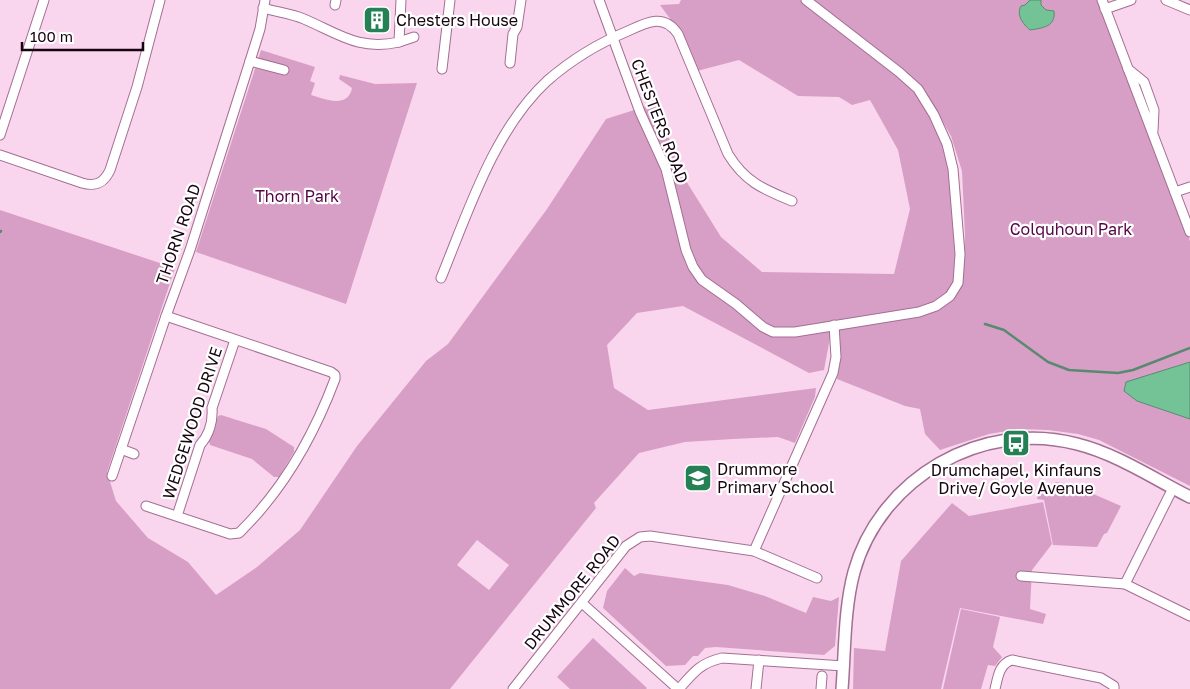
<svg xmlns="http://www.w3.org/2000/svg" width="1190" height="689" viewBox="0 0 1190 689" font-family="'Golos Text',sans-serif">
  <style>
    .green { fill: #d89fc6; fill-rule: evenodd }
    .water { fill: #74c397; stroke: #588a6f }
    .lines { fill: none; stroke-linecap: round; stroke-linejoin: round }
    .stream { stroke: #588a6f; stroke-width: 2.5 }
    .minor-casing { stroke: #a36f93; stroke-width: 11 }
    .tertiary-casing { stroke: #a36f93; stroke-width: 14 }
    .minor { stroke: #fff; stroke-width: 9 }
    .tertiary { stroke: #fff; stroke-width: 11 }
    .labels { text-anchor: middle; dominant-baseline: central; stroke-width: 4.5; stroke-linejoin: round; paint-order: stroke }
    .poi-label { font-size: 16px; fill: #160511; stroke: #fff; text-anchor: start }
    .street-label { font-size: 16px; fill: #160511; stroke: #fff }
    .park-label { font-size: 16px; fill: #560446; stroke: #fff }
  </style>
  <rect width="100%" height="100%" fill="#fad6ee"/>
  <!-- green -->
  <g class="green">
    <path d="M 681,0 L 1098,0 L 1190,241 L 1190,362 L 1173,367 L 1137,401 L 1190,419 L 1190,486 L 1099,440 L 1078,434 L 1048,430 L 1019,429 L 989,434 L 940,450 L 925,434 L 920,409 L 905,406 L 837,379 L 839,361 L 832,327 L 824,370 L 809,373 L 683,306 L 637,313 L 607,345 L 614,388 L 648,410 L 816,388 L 815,397 L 795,443 L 778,437 L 733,439 L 685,442 L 639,453 L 594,503 L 596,508 L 450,689 L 0,689 L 0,210 L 175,268 L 107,472 L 116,501 L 148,538 L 188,562 L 216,595 L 257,567 L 300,530 L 357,446 L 426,361 L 448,344 L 547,209 L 606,119 L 656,103 L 683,176 L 721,237 L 762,272 L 894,274 L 910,209 L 898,150 L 870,100 L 852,105 L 839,97 L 798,96 L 739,60 L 697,71 L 676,27 L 660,5 L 679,4 ZM 923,87 L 951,136 L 962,171 L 965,235 L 964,262 L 953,169 ZM 477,540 L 509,565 L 489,590 L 457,565 Z"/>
    <path d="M 261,50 L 315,67 L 310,81 L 315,83 L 311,95 C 324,99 348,109 352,88 L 339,79 L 340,75 L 375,84 L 417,83 L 346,304 L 196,252 Z"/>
    <path d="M 221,415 L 266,429 L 294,447 L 294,452 L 279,477 L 274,477 L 252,459 L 210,445 L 209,441 L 218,416 Z"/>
    <path d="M 1055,482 L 1070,484 L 1069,493 L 1077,495 L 1082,489 L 1121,506 L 1107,533 L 1104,534 L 1097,547 L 1053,545 L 1044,500 L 1037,499 L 1039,487 L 1054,487 Z"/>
    <path d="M 1043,502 L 1052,544 L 1032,570 L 1030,609 L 1046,614 L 1043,624 L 960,608 L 941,689 L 853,689 L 854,648 L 885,651 L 901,561 L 952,503 L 969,516 Z"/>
    <path d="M 625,568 L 634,576 L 640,573 L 728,585 L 765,596 L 806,613 L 813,597 L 831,601 L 839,597 L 835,646 L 824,655 L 716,647 L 705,648 L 698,656 L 693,656 L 685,665 L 666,666 L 603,608 L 607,591 Z"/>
    <path d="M 961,609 L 1000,617 L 993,647 L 1002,657 L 995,666 L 988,665 L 981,689 L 943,689 Z"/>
    <path d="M 593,638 L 647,688 L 646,689 L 570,689 L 557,677 Z"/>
  </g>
  <!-- water -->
  <g class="water">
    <path d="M 1030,0 L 1041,0 L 1041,5 L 1046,10 L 1054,11 C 1056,27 1042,28 1030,30 C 1023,24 1016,15 1021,6 L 1025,5 Z"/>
    <path d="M 1190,362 L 1190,419 L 1137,401 L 1124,391 L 1126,382 Z"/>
  </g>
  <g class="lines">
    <!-- stream -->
    <g class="stream">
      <path d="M 0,232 L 1,231"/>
      <path d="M 985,324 L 1004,330 L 1048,362 L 1069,370 L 1118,373 L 1133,370 L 1190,348"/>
    </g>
    <!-- minor casing -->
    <g class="minor-casing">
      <g id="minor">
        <path d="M 599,0 L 640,112 L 666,169 L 686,250 L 693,267 L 702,280 L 736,304 L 763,327 L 773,332 L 795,332 L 919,312 L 936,306 L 950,296 L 958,283 L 960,254 L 953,169 L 947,144 L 934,115 L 918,89 L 899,72 L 806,0"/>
        <path d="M 1102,0 L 1190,232"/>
        <path d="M 1166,0 L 1190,10"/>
        <path d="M 335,5 L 336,0"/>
        <path d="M 263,8 C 277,12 292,14 304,19 C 339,34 359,51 399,42 L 401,0"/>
        <path d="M 1105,9 L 1131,0"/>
        <path d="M 399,42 L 414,37"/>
        <path d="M 250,61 L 284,70"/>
        <path d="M 510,63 L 513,34 L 517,27 L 521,0"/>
        <path d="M 442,69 L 450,0"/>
        <path d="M 1128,69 L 1144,82 L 1154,110 L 1153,131"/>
        <path d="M 0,135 L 44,0"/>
        <path d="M 0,155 L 82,183 C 96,187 104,183 110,170 L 137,87 L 160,0"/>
        <path d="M 1175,192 L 1190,187"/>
        <path d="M 441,278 C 468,212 494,130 547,81 C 571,60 599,43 628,31 C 647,22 664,13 678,34 L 728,154 C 745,182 763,189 792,201"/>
        <path d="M 121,449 L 134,454"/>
        <path d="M 112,476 L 166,316 L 190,250 L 250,61 L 260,29 L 265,0"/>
        <path d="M 146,506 L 230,534 L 239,533 C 282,491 314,435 335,379 L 335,375 L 331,372 L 166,316"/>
        <path d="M 177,516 L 200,445 C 209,435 213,421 212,408 L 235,340"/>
        <path d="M 754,551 L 833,373 L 836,357 L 834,325"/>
        <path d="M 1021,576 L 1125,584 L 1190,616"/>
        <path d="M 1125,584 L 1173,488"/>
        <path d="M 582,603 L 678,689"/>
        <path d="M 513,689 L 626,546 L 640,537 L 650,536 L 754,551 L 817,578"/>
        <path d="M 679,689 C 693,673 700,663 722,658 L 844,666"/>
        <path d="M 756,689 L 759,660"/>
        <path d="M 821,689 L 822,676"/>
        <path d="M 995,689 C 998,677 999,664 1012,660 L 1101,678 L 1114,686 L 1114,689"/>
      </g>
    </g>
    <!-- tertiary casing -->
    <g class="tertiary-casing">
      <path id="tertiary" d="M 842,689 C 845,651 844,609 854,572 C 880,478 982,419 1077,444 C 1117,454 1154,479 1190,497"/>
    </g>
    <!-- minor -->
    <use href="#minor" class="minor"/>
    <!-- tertiary -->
    <use href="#tertiary" class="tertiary"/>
  </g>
  <!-- icons -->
  <defs>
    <g id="building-square" transform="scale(1.4375)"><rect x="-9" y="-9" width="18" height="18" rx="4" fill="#258055" stroke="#fff"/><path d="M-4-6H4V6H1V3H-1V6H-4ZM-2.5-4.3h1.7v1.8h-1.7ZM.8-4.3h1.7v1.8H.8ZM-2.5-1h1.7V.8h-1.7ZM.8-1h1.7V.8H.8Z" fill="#fff"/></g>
    <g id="bus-square" transform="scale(1.4375)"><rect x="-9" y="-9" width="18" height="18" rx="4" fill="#258055" stroke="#fff"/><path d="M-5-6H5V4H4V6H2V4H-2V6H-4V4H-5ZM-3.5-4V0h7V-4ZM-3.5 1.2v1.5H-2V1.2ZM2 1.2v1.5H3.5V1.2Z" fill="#fff"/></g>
    <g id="school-square" transform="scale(1.4375)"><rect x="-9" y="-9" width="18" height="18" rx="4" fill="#258055" stroke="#fff"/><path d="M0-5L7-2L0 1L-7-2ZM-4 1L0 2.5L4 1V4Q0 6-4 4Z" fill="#fff"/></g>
  </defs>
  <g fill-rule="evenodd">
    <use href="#building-square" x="377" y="20"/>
    <use href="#bus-square" x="1016" y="443"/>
    <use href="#school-square" x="698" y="478"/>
  </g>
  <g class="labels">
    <!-- poi labels -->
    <g class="poi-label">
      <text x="396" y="20">Chesters House</text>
      <text x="717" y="469">Drummore<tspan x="717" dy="18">Primary School</tspan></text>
      <text x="1016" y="470" text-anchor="middle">Drumchapel, Kinfauns<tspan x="1016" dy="18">Drive/ Goyle Avenue</tspan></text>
    </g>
    <!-- street labels -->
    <g class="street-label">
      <text transform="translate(660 121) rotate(69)">CHESTERS ROAD</text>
      <text transform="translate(178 234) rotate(-71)">THORN ROAD</text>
      <text transform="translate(192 423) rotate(-72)">WEDGEWOOD DRIVE</text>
      <text transform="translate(572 592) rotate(-51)">DRUMMORE ROAD</text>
    </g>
    <!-- park labels -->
    <g class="park-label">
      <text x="297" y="196">Thorn Park</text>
      <text x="1071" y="229">Colquhoun Park</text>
    </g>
  </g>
  <!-- scale -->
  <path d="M22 42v8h121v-8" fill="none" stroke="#160511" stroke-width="2.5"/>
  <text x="30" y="42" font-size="15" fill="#160511" stroke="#ffffff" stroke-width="4" paint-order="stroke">100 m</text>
</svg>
